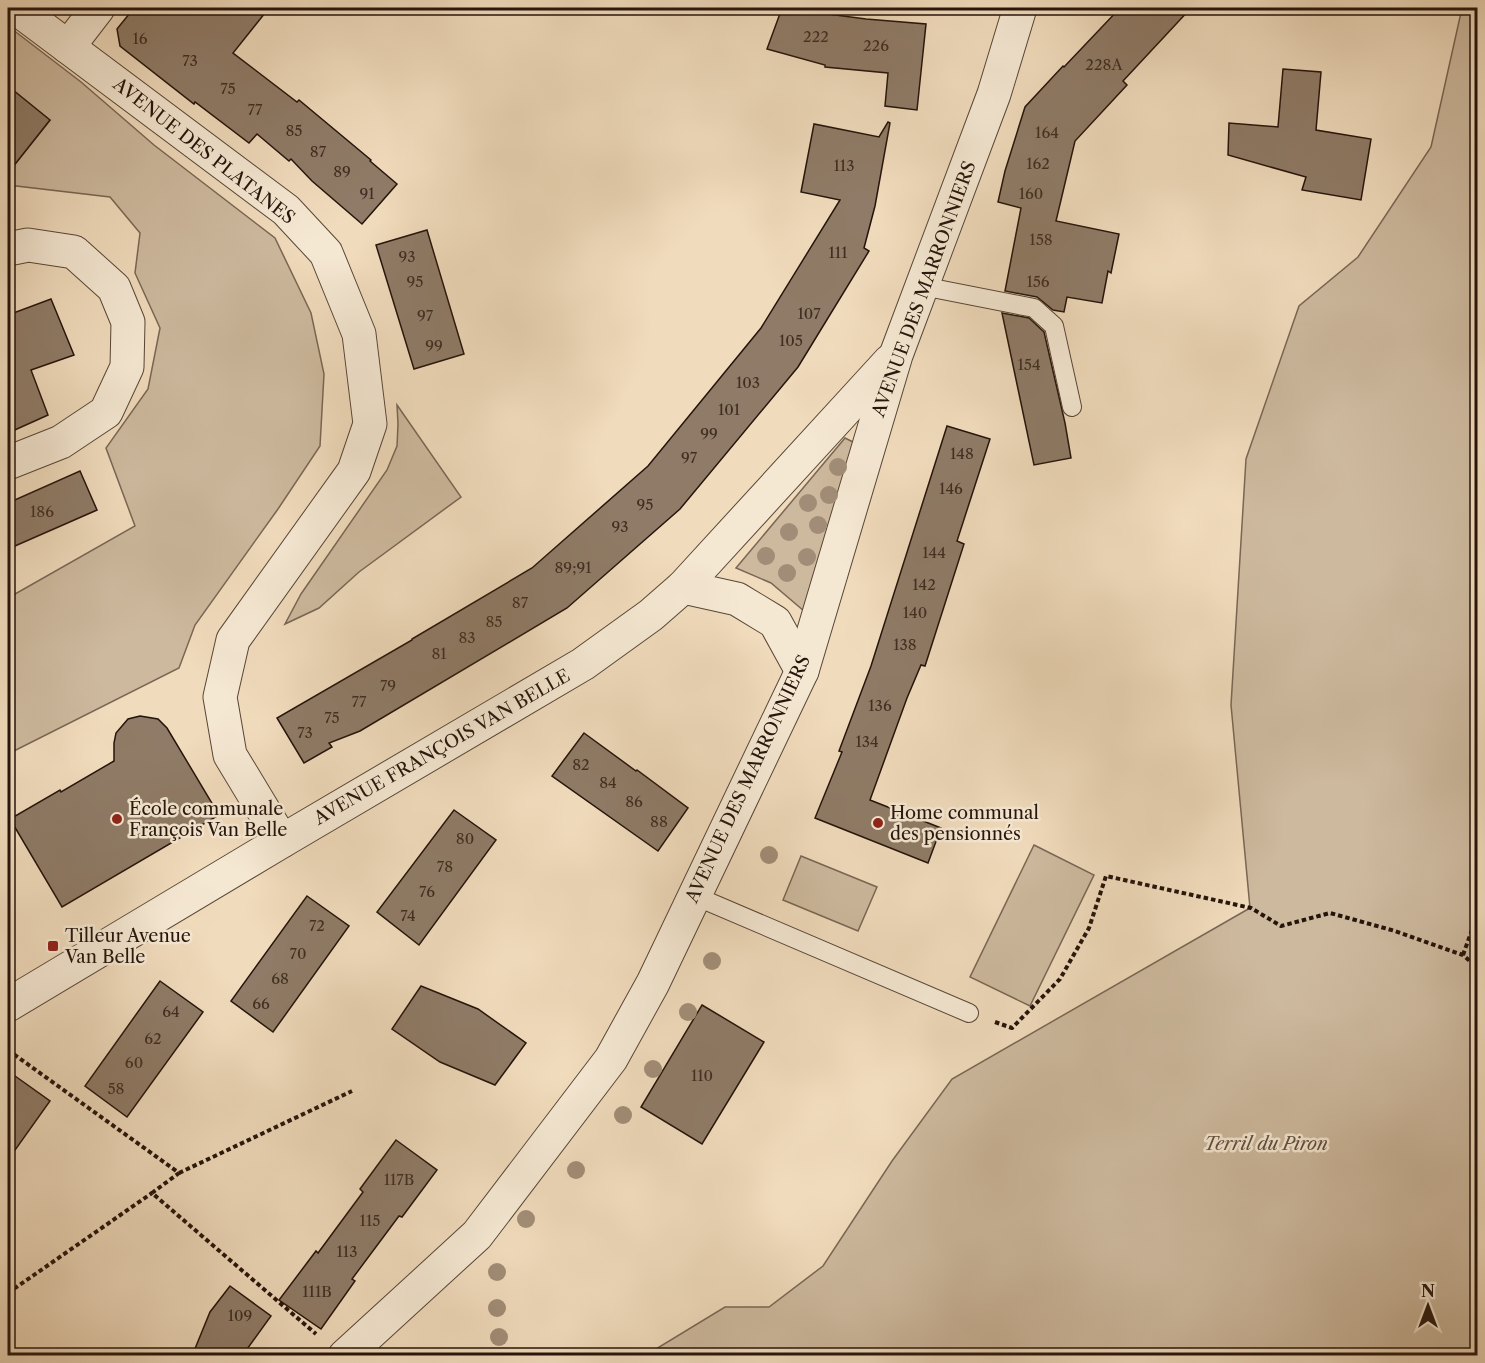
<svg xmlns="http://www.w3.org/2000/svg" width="1485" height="1363" viewBox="0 0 1485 1363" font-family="'Libre Caslon Text',serif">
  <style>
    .green { fill: #cdb99e; stroke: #796654; stroke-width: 1.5 }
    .building { fill: #8f7b67; stroke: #25140b; stroke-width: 1.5 }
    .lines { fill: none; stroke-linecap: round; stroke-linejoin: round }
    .lane-casing { stroke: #584637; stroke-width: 20 }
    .street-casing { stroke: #584637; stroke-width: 35 }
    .path { stroke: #25140b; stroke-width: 4; stroke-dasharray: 4.5 3; stroke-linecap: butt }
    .lane { stroke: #f5e8d3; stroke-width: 18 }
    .street { stroke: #f5e8d3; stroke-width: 33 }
    .tree { fill: #a18d77 }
    .poi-dot { fill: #8f2418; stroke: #f5e8d3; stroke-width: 2 }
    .labels { text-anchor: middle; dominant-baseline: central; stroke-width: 5; stroke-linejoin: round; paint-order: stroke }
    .number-label { font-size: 15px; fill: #402e22 }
    .street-label { font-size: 18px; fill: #25140b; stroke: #f5e8d3 }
    .poi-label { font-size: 18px; fill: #25140b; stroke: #f5e8d3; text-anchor: start }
    .park-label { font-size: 18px; font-style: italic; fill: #604e3e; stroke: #f5e8d3 }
  </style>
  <rect width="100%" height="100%" fill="#f0dbbc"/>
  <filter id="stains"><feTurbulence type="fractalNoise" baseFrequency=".00333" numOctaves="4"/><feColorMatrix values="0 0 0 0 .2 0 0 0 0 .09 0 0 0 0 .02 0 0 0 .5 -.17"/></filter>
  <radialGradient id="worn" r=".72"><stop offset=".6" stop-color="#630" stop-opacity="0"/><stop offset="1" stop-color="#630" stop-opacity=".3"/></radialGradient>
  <!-- green -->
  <g class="green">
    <path d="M 1462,8 L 1478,8 L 1477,1355 L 646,1355 L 725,1307 L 769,1307 L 823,1266 L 892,1161 L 952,1079 L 1250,908 L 1231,705 L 1246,459 L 1299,306 L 1358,257 L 1431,147 Z"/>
    <path d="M 8,26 L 81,82 L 154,145 L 275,238 L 311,313 L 324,374 L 320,446 L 278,509 L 195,625 L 179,668 L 8,754 L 8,598 L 135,526 L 106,448 L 148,389 L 160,328 L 135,273 L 140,233 L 110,197 L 8,185 L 8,173 L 50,120 L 8,86 Z"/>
    <path d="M 397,405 L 461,497 L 359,572 L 319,608 L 285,624 L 301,594 L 387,470 L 397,446 L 398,424 Z"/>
    <path d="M 845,438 L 857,444 L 804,611 L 771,583 L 736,568 Z"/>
    <path d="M 1034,845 L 1094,875 L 1030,1006 L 970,977 Z"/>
    <path d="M 801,856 L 877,887 L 858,931 L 783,900 Z"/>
  </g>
  <!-- building -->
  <g class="building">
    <path d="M 134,8 L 269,8 L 233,53 L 297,102 L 299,100 L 371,160 L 370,161 L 397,184 L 362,224 L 312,181 L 291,159 L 289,161 L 257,134 L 249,143 L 195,102 L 194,104 L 120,46 L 117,29 Z"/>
    <path d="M 782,8 L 866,19 L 926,24 L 917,110 L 885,106 L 888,73 L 825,67 L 825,65 L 767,49 Z"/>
    <path d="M 1120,8 L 1191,8 L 1123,81 L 1127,85 L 1075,141 L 1056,221 L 1119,234 L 1111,273 L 1108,271 L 1102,303 L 1067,297 L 1064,312 L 1053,310 L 1037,297 L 1005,291 L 1021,208 L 998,202 L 1005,171 L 1025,107 L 1063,66 L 1064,67 Z"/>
    <path d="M 1283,69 L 1321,72 L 1316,130 L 1371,139 L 1361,200 L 1302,190 L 1306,177 L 1228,155 L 1229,123 L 1278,127 Z"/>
    <path d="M 8,86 L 50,120 L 8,173 Z"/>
    <path d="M 888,122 L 890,123 L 875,206 L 864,248 L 869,251 L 798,367 L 680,509 L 567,608 L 360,731 L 329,743 L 332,747 L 304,763 L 277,718 L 412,640 L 412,639 L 532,568 L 648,466 L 761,328 L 840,200 L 801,192 L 814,124 L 879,137 Z"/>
    <path d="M 427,230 L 464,354 L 414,369 L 376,245 Z"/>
    <path d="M 51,299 L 74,355 L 31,370 L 48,415 L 8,433 L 8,315 Z"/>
    <path d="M 1002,313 L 1029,318 L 1044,332 L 1065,423 L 1071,458 L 1034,465 Z"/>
    <path d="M 947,426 L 990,439 L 957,541 L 964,544 L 925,666 L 921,665 L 907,698 L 870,800 L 941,828 L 928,863 L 815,818 L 842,752 L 839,751 L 871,666 Z"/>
    <path d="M 80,471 L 97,510 L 8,549 L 8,503 Z"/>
    <path d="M 140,716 L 158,719 L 167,728 L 219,815 L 62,907 L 10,819 L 60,790 L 61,792 L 114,761 L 114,743 L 116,733 L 128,719 Z"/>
    <path d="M 584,733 L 636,771 L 637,770 L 688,808 L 658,851 L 552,776 Z"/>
    <path d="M 454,810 L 496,840 L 419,945 L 377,912 Z"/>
    <path d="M 307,896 L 349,926 L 273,1032 L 231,1001 Z"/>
    <path d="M 160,981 L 203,1012 L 127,1117 L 85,1086 Z"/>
    <path d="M 421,986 L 478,1009 L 526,1043 L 495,1085 L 440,1062 L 392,1029 Z"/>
    <path d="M 702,1005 L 764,1042 L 702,1144 L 641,1107 Z"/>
    <path d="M 8,1071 L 50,1101 L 8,1160 Z"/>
    <path d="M 396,1140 L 437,1170 L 402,1217 L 399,1216 L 352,1279 L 355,1281 L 321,1329 L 279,1300 L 316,1251 L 318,1253 L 363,1192 L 360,1189 Z"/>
    <path d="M 230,1286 L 271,1316 L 242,1356 L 192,1356 L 210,1312 Z"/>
  </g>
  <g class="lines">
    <!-- lane casing -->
    <g class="lane-casing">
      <g id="lane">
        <path d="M 922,286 L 1034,308 L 1054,326 L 1072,407"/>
        <path d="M 695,896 L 969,1013"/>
      </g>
    </g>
    <!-- street casing -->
    <g class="street-casing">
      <g id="street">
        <path d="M 16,8 L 286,210 L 326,253 L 359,334 L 370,424 L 354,471 L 233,640 L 220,697 L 230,755 L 282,841"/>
        <path d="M 68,47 L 98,8"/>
        <path d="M 8,249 L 28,245 L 74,252 L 114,288 L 128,322 L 127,367 L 106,412 L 61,442 L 8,463"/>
        <path d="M 683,587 L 737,599 L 775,622 L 802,671"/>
        <path d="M 8,1005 L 282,841 L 583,664 L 651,615 L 683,587 L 890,361"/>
        <path d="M 345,1356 L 477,1235 L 611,1059 L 653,983 L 802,671 L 896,355 L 994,94 L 1020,8"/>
      </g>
    </g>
    <!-- path -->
    <g class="path">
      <path d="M 1463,955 L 1478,913"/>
      <path d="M 995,1022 L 1012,1028 L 1060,979 L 1089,928 L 1106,876 L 1251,908 L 1281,926 L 1330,913 L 1395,931 L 1463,955 L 1478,968"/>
      <path d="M 8,1050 L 179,1173 L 152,1193 L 316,1334"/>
      <path d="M 179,1173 L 352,1091"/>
      <path d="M 8,1293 L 152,1193"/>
    </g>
    <!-- lane -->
    <use href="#lane" class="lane"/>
    <!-- street -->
    <use href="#street" class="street"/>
  </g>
  <!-- trees -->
  <g class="tree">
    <circle cx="838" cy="467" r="9"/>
    <circle cx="829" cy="495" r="9"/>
    <circle cx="808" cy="503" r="9"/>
    <circle cx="818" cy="525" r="9"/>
    <circle cx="789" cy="532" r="9"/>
    <circle cx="766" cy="556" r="9"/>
    <circle cx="807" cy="557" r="9"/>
    <circle cx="787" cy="573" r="9"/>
    <circle cx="769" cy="855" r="9"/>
    <circle cx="712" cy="961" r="9"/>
    <circle cx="688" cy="1012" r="9"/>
    <circle cx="653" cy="1069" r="9"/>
    <circle cx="623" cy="1115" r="9"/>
    <circle cx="576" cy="1170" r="9"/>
    <circle cx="526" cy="1219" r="9"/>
    <circle cx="497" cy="1272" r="9"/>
    <circle cx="497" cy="1308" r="9"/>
    <circle cx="499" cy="1337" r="9"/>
  </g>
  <!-- markers -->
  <g class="poi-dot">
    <circle cx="117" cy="819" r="6"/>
    <circle cx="878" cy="823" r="6"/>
    <rect x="47" y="940" width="12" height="12" rx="3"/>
  </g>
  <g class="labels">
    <!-- number labels -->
    <g class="number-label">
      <text x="816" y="36">222</text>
      <text x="140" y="38">16</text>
      <text x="876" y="45">226</text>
      <text x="190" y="60">73</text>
      <text x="1104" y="64">228A</text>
      <text x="228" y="88">75</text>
      <text x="255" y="109">77</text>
      <text x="294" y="130">85</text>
      <text x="1047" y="132">164</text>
      <text x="318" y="151">87</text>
      <text x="1038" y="163">162</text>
      <text x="844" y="165">113</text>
      <text x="342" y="171">89</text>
      <text x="367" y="193">91</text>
      <text x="1031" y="193">160</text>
      <text x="1041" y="239">158</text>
      <text x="838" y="252">111</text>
      <text x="407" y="256">93</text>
      <text x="415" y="281">95</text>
      <text x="1038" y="281">156</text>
      <text x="809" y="313">107</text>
      <text x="425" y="315">97</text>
      <text x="791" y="340">105</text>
      <text x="434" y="345">99</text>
      <text x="1029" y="364">154</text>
      <text x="748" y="382">103</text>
      <text x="729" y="409">101</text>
      <text x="709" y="433">99</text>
      <text x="962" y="453">148</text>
      <text x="689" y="457">97</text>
      <text x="951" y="488">146</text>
      <text x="645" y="504">95</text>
      <text x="42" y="511">186</text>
      <text x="620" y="526">93</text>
      <text x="934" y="552">144</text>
      <text x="573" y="567">89;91</text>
      <text x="924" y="584">142</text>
      <text x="520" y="602">87</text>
      <text x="915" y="612">140</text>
      <text x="494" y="621">85</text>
      <text x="467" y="637">83</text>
      <text x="905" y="644">138</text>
      <text x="439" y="653">81</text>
      <text x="388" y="685">79</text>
      <text x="359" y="701">77</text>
      <text x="880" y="705">136</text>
      <text x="332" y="717">75</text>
      <text x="305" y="732">73</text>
      <text x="867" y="741">134</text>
      <text x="581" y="764">82</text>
      <text x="608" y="782">84</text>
      <text x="634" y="801">86</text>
      <text x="659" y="821">88</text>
      <text x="465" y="838">80</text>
      <text x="445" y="866">78</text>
      <text x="427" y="891">76</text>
      <text x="408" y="915">74</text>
      <text x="317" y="925">72</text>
      <text x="298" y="953">70</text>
      <text x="280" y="978">68</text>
      <text x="261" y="1003">66</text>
      <text x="171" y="1011">64</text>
      <text x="153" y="1038">62</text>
      <text x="134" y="1062">60</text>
      <text x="702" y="1075">110</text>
      <text x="116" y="1088">58</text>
      <text x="399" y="1179">117B</text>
      <text x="370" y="1220">115</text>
      <text x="347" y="1251">113</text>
      <text x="317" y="1291">111B</text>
      <text x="240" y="1315">109</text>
    </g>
    <!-- street labels -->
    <g class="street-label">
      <text transform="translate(204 151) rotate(38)">AVENUE DES PLATANES</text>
      <text transform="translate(924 289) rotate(-70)">AVENUE DES MARRONNIERS</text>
      <text transform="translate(442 747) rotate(-30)">AVENUE FRANÇOIS VAN BELLE</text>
      <text transform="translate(748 779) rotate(-65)">AVENUE DES MARRONNIERS</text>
    </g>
    <!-- poi labels -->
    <g class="poi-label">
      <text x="129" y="809">École communale<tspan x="129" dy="21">François Van Belle</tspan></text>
      <text x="890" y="813">Home communal<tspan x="890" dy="21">des pensionnés</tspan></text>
      <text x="65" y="936">Tilleur Avenue<tspan x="65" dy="21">Van Belle</tspan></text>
    </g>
    <!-- park labels -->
    <g class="park-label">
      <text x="1266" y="1144">Terril du Piron</text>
    </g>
  </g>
  <!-- margin -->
  <rect width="1485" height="1363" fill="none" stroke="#f0dbbc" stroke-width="30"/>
  <rect x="9" y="9" width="1467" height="1345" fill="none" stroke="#25140b" stroke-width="3"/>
  <rect x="15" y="15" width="1455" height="1333" fill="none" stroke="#25140b" stroke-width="1.5"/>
  <!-- north arrow -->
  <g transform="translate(1428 1306)" stroke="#f5e8d3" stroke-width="4.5" paint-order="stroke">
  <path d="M0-4.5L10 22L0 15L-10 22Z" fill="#25140b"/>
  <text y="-9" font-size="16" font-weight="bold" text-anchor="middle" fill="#25140b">N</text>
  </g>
  <rect width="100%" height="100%" filter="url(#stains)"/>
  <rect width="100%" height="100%" fill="url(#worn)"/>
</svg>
